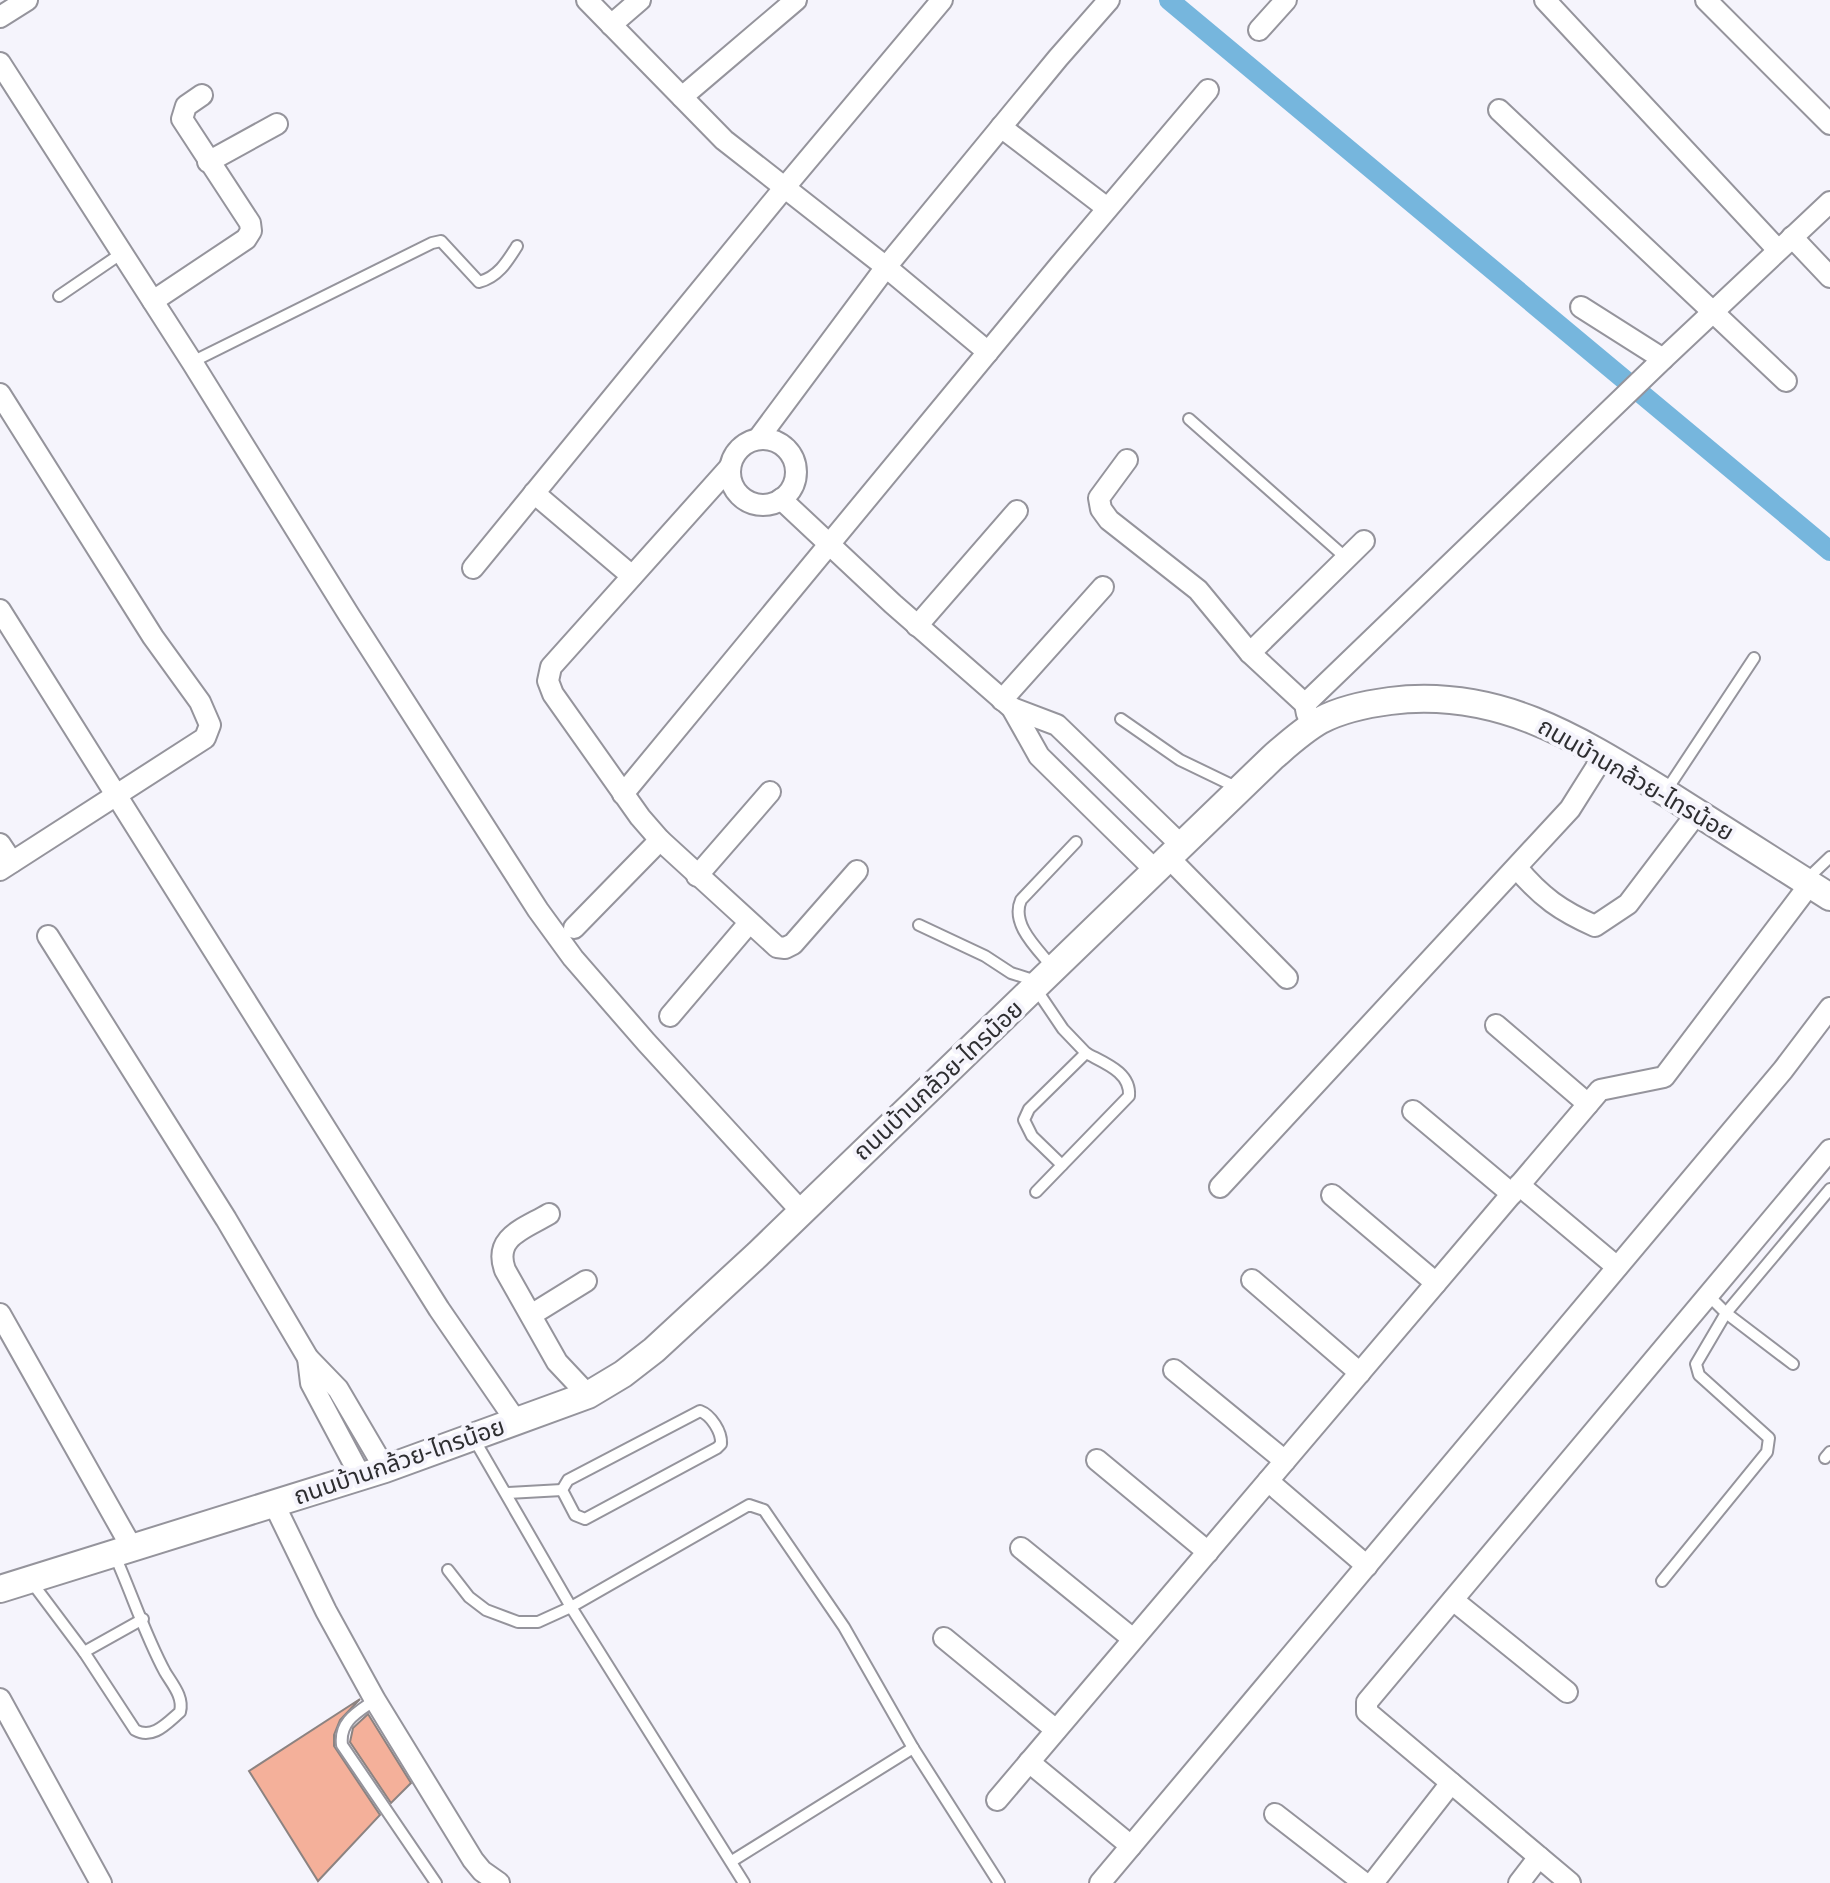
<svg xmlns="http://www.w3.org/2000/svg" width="1830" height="1883" viewBox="0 0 1830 1883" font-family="Helvetica,'Noto Sans Thai',sans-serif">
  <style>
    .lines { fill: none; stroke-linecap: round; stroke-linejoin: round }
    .canal { stroke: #76b6dd; stroke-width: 20 }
    .building { fill: #f4b09a; stroke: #8c8381; stroke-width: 2 }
    .service-casing { stroke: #95949c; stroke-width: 14 }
    .minor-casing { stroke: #95949c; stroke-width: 24 }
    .tertiary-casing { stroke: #95949c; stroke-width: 30 }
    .service { stroke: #fff; stroke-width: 10 }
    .minor { stroke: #fff; stroke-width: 20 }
    .tertiary { stroke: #fff; stroke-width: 26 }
    .labels { text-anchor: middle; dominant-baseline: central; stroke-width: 8; stroke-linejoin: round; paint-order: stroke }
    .street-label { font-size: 24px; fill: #2e2e31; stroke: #f5f4fc }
  </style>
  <rect width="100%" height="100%" fill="#f5f4fc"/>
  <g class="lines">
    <!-- canal -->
    <path class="canal" d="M 1169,0 L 1830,551"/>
  </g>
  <!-- building -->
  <g class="building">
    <path d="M 360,1699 L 340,1720 L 334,1735 L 334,1746 L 380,1815 L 318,1881 L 249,1771 Z"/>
    <path d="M 368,1714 L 411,1783 L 391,1803 L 350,1742 L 353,1728 Z"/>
  </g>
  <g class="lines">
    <!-- service casing -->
    <g class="service-casing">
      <g id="service">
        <path d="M 59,296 L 122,253"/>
        <path d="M 192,362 L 432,243 L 441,241 L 479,282 C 498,277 507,262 517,246"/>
        <path d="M 1189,419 L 1345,557"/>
        <path d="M 1121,719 L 1180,760 L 1238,788"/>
        <path d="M 1666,791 L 1754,658"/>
        <path d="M 1807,879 L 1830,857"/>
        <path d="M 919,925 L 985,956 L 1011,973 L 1036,981"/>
        <path d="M 1053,968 C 1039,950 1010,925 1021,900 L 1076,842"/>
        <path d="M 1036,989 L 1063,1029 L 1086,1053 L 1029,1109 L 1024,1120 L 1032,1136 L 1062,1165"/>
        <path d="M 1036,1192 L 1129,1096 C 1131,1072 1104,1063 1086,1053"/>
        <path d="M 1793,1364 L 1726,1313 L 1830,1189"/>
        <path d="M 700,1411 C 711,1415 722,1432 721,1444 L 717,1448 L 585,1519 L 575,1515 L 562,1490 L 568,1480 Z"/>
        <path d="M 474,1439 L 571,1607 L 744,1883"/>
        <path d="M 1825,1458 L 1830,1452"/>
        <path d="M 506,1493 L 562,1490"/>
        <path d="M 448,1570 L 469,1597 L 486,1610 L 518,1622 L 538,1622 L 571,1607 L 749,1505 L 764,1510 L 844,1627 L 913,1748 L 999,1883"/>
        <path d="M 30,1580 L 84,1652 L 135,1730 C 153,1740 167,1723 180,1712 C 184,1697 172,1684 165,1672 C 145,1635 132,1594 115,1556"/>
        <path d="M 1662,1581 L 1767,1452 L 1769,1438 L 1699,1375 L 1696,1364 L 1726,1313 L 1709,1296"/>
        <path d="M 84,1652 L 143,1619"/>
        <path d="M 375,1700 C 358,1712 339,1721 342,1745 L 436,1883"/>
        <path d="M 732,1861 L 913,1748"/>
      </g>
    </g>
    <!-- minor casing -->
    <g class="minor-casing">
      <g id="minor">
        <path d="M 587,0 L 724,140 L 886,267 L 988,352"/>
        <path d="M 1545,0 L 1778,250"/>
        <path d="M 1706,0 L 1830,124"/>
        <path d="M 0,17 L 27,0"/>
        <path d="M 611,25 L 640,0"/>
        <path d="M 1259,30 L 1286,0"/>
        <path d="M 0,63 L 192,362 L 349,615 L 538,910 L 573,958 L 646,1042 L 801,1211"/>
        <path d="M 682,97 L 796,0"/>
        <path d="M 1499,110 L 1786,381"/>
        <path d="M 1001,127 L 1107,208"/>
        <path d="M 208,162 L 277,124"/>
        <path d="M 1792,237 L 1830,277"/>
        <path d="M 153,301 L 246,239 L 251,231 L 250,223 L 182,119 L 186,106 L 202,95"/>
        <path d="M 1581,307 L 1663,359"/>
        <path d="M 0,394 L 153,637 L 200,702 L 210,725 L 205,738 L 0,870"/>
        <path d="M 758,439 L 886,267 L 1058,58 L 1109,0"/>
        <circle cx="763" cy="472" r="33"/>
        <path d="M 1127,460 L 1099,498 L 1101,509 L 1109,520 L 1198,590 L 1250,653 L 1305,704 L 1307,714"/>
        <path d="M 730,467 L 551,667 L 548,681 L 553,694 L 640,817 L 660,840 L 777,947 L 785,948 L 793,944 L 857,871"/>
        <path d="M 534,493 L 632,576"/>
        <path d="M 781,499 L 893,604 L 1012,708 L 1039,756 L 1155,870"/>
        <path d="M 473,568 L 785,187 L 942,0"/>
        <path d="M 0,610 L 439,1309 L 516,1421"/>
        <path d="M 917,626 L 1017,511"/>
        <path d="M 1250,653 L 1364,541"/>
        <path d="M 1002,700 L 1103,587"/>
        <path d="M 1305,704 L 1663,359 L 1830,202"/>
        <path d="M 1012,708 L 1057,725 L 1181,845"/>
        <path d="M 623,794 L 1059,266 L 1208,90"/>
        <path d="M 0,844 L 12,862"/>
        <path d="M 1169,858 L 1287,978"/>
        <path d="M 1517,868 C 1541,897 1561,911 1595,926 L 1628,904 L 1697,813"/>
        <path d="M 697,876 L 770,792"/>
        <path d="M 574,928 L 660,840"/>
        <path d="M 48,936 L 226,1219 L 308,1358 L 338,1389 L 385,1469"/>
        <path d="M 670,1016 L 749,923"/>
        <path d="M 1496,1025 L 1588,1104"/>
        <path d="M 1413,1111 L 1512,1194"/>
        <path d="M 1519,1185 L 1617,1267"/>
        <path d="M 1220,1187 L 1570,809 L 1604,755"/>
        <path d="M 1332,1195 L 1436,1283"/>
        <path d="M 549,1214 C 524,1229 493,1237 505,1270 L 557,1362 L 588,1395"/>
        <path d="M 1252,1280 L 1360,1373"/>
        <path d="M 0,1314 L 132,1548"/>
        <path d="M 531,1315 L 586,1281"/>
        <path d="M 308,1358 L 311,1383 L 361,1477"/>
        <path d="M 1174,1370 L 1285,1461"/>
        <path d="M 1097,1460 L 1208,1552"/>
        <path d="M 1268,1481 L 1367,1566"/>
        <path d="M 274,1504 L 326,1611 L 375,1700 L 473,1860 L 482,1871 L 499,1883"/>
        <path d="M 1021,1548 L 1133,1639"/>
        <path d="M 1453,1600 L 1567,1692"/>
        <path d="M 944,1638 L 1056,1730"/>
        <path d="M 0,1699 L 101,1883"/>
        <path d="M 1029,1762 L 1131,1846"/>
        <path d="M 997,1800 L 1600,1090 L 1664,1077 L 1810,884"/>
        <path d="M 1275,1814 L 1364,1883"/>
        <path d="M 1100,1883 L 1783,1070 L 1830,1008"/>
        <path d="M 1373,1883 L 1451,1783"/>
        <path d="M 1519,1883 L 1539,1857"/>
        <path d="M 1570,1883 L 1367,1712 L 1367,1702 L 1830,1150"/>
      </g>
    </g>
    <!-- tertiary casing -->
    <g class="tertiary-casing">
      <path id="tertiary" d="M 0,1589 L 385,1469 L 588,1395 L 623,1374 L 654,1350 L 758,1254 L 1273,757 C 1288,744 1303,730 1321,720 C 1342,709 1367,704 1390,701 C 1500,687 1582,741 1671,796 C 1724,830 1777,863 1830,897"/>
    </g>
    <!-- service -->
    <use href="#service" class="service"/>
    <!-- minor -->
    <use href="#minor" class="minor"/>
    <!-- tertiary -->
    <use href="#tertiary" class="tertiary"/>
  </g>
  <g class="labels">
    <!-- street labels -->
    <g class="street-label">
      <text transform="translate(1636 779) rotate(30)">ถนนบ้านกล้วย-ไทรน้อย</text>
      <text transform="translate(938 1080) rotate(-43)">ถนนบ้านกล้วย-ไทรน้อย</text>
      <text transform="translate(399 1461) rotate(-19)">ถนนบ้านกล้วย-ไทรน้อย</text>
    </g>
  </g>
</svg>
